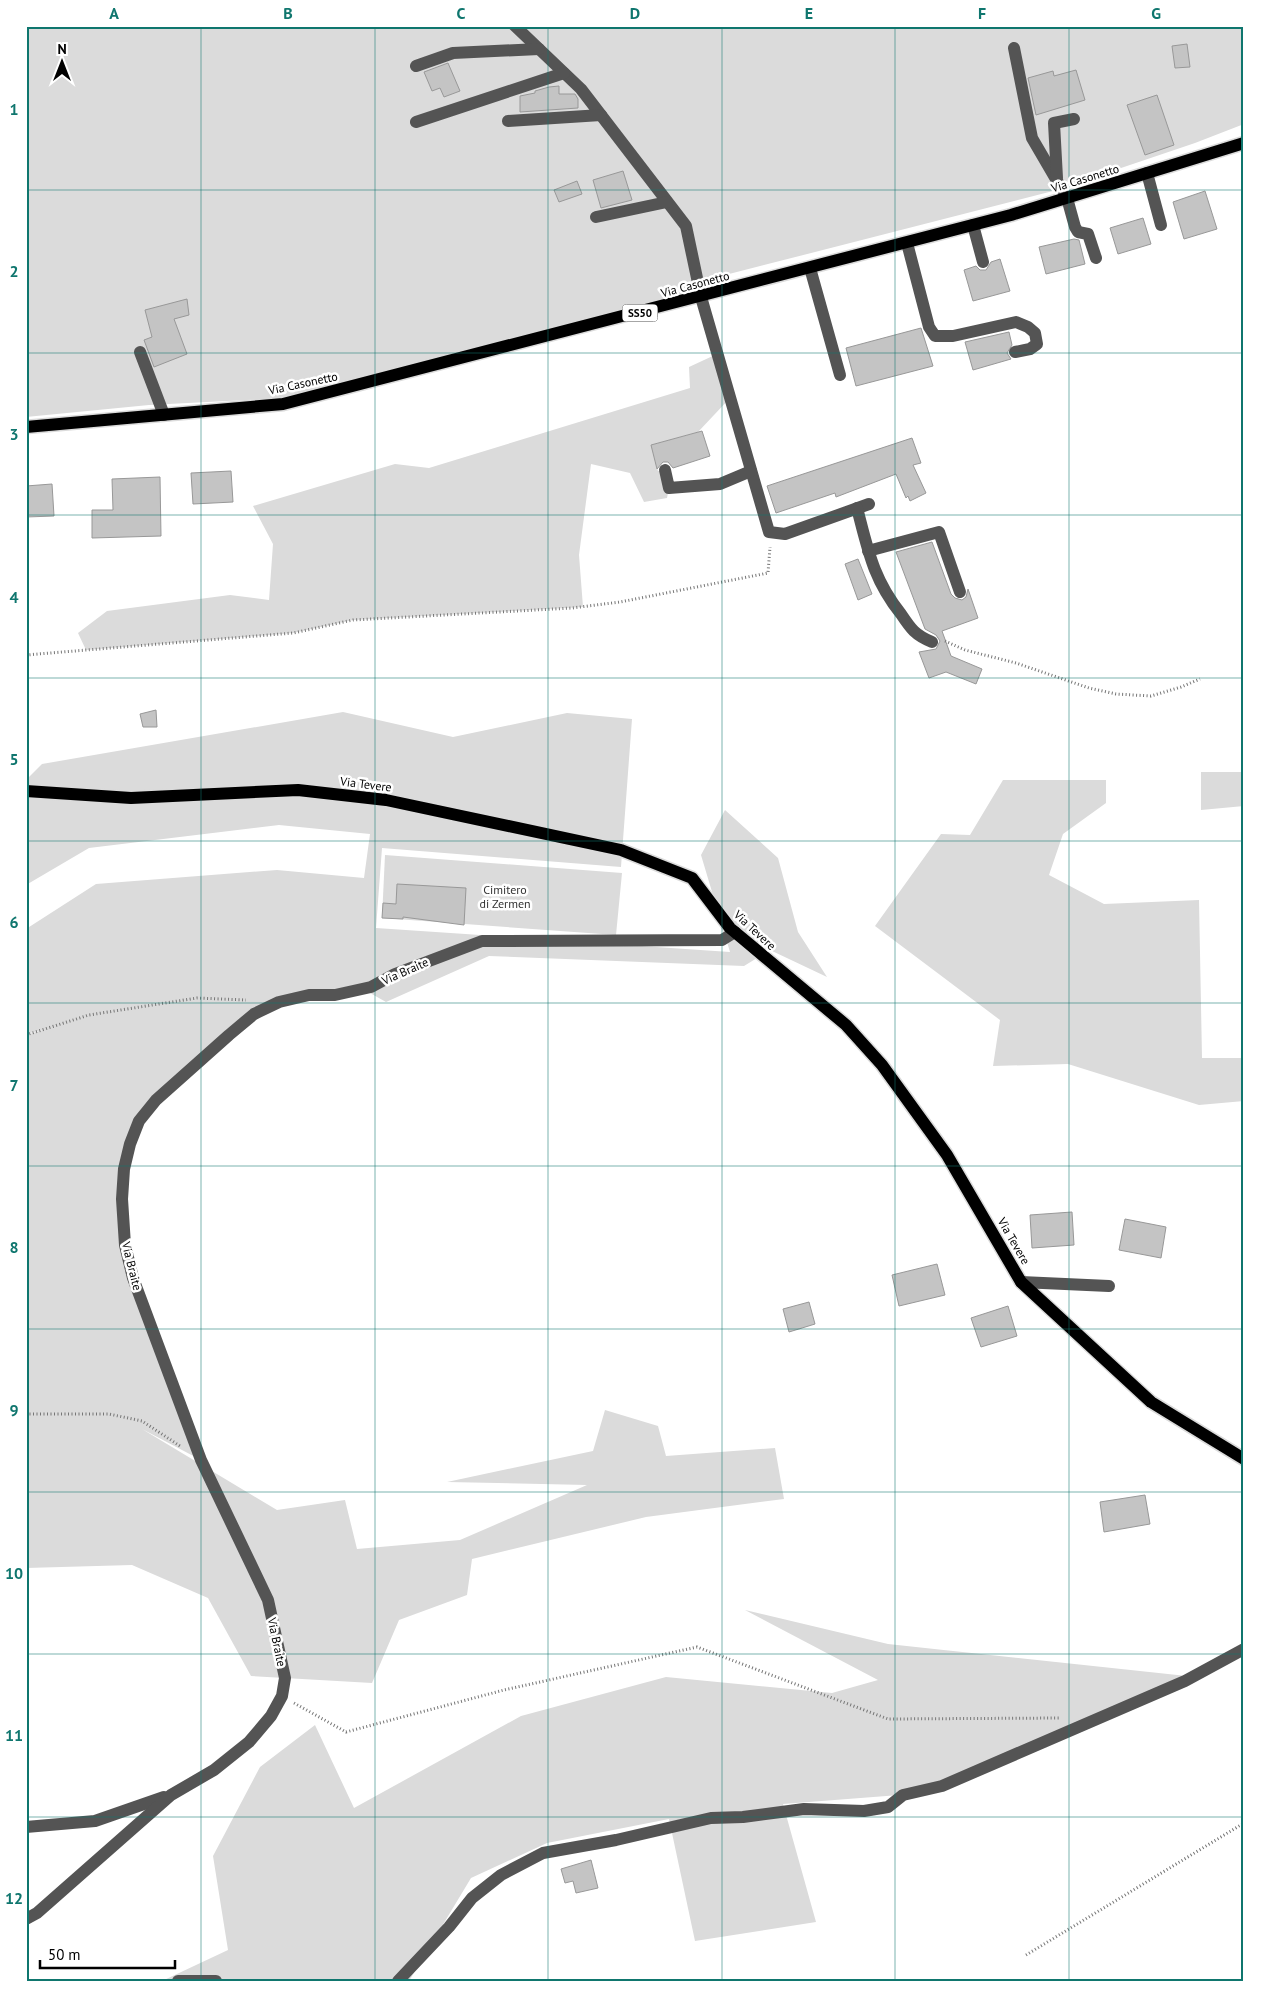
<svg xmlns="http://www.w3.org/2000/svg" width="1270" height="2007" viewBox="0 0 1270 2007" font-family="'PT Sans',sans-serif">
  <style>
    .green { fill: #dbdbdb }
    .building { fill: #c4c4c4; stroke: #989898 }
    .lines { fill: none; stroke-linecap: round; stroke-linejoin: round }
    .major-casing { stroke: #dbdbdb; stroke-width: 15 }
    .path { stroke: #767676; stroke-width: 3; stroke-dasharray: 1 2.5; stroke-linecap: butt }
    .minor { stroke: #545454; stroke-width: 12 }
    .major { stroke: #000; stroke-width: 12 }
    .grid { fill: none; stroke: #0f766e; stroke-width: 1; stroke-opacity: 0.55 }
    .labels { text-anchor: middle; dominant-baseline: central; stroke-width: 5; stroke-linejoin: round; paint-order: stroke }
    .shield { fill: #fff; stroke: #4c4c4c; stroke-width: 1 }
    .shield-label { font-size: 11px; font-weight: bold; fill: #000 }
    .street-label { font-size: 12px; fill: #000; stroke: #fff }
    .park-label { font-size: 12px; fill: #323232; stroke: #fff }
    .neatline { fill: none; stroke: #0f766e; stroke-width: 2 }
    .grid-label { font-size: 16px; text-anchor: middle; font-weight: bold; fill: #0f766e }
  </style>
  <rect width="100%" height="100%" fill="#fff"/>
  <!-- green -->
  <g class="green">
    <path d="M 26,26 L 1244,26 L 1244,124 L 1195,143 L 1053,191 L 698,282 L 701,297 L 285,398 L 149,405 L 26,417 Z"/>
    <path d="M 717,354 L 730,398 L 698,432 L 651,445 L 658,471 L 665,470 L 669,488 L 667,498 L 644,502 L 630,473 L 591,464 L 579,555 L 583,607 L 353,620 L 293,633 L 86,650 L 78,633 L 107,611 L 230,595 L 269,600 L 273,544 L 253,506 L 395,464 L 429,468 L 690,388 L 689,367 Z"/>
    <path d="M 343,712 L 453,737 L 567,713 L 632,719 L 621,867 L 382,848 L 376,928 L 730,952 L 701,855 L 725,810 L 778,858 L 798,932 L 827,977 L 770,950 L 744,966 L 489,956 L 386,1002 L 363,989 L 279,1002 L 156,1100 L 130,1144 L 125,1245 L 201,1460 L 142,1429 L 277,1510 L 345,1500 L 357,1549 L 460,1540 L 587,1485 L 447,1482 L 593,1451 L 605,1410 L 658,1426 L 666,1456 L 775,1448 L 784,1499 L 646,1517 L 472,1559 L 467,1595 L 399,1620 L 372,1683 L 251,1676 L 208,1598 L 132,1565 L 26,1568 L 26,1035 L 46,1029 L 26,1034 L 26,929 L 96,884 L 277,870 L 364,878 L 370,834 L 279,825 L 89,848 L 26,885 L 26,780 L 42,764 Z"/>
    <path d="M 1201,772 L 1244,772 L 1244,806 L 1201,810 Z"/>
    <path d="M 1003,780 L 1106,780 L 1106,803 L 1063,834 L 1049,875 L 1104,904 L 1199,900 L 1202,1058 L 1244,1058 L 1244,1101 L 1199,1105 L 1068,1064 L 993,1066 L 1000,1020 L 875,926 L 941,834 L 970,835 Z"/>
    <path d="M 385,855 L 622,873 L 616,935 L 382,918 Z"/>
    <path d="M 745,1610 L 888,1644 L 1196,1677 L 925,1793 L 783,1804 L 816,1922 L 695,1941 L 669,1819 L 547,1843 L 471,1878 L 409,1981 L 162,1981 L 228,1950 L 213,1856 L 260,1767 L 315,1725 L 354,1808 L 521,1716 L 666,1677 L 832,1693 L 878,1680 Z"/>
  </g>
  <!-- building -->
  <g class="building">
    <path d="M 1187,44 L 1190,67 L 1175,68 L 1172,46 Z"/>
    <path d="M 448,63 L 460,91 L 444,97 L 440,88 L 432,91 L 424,72 Z"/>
    <path d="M 1076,70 L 1085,100 L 1036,115 L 1028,78 L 1053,71 L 1054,76 Z"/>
    <path d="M 559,86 L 559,94 L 575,94 L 578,99 L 578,108 L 520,112 L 520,96 L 535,93 L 535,91 L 549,87 Z"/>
    <path d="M 1157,95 L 1174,145 L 1145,155 L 1127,105 Z"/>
    <path d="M 623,171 L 632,200 L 601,208 L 593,180 Z"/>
    <path d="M 577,181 L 582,194 L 559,202 L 554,190 Z"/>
    <path d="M 1205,191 L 1217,229 L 1184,239 L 1173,202 Z"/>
    <path d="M 1143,218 L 1151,244 L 1118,254 L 1110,228 Z"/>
    <path d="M 1074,239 L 1079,240 L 1085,264 L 1046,274 L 1039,247 Z"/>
    <path d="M 1000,259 L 1010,291 L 973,301 L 964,270 L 976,266 L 980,270 L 986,270 L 991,262 Z"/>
    <path d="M 187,299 L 189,315 L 174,319 L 187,354 L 154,367 L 144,340 L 152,337 L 145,310 Z"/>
    <path d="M 921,328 L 933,366 L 856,386 L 846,348 Z"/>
    <path d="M 1009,332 L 1012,345 L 1007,353 L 1011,359 L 973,370 L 965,342 Z"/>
    <path d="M 702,431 L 710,456 L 673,468 L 668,462 L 663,462 L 657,469 L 651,445 Z"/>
    <path d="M 912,438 L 921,463 L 913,465 L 926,493 L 910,501 L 908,496 L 906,498 L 896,474 L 836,497 L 835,493 L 776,513 L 767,486 Z"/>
    <path d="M 231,471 L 233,502 L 193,504 L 191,473 Z"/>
    <path d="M 160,477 L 161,536 L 92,538 L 92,510 L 113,510 L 112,479 Z"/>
    <path d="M 52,484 L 54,516 L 26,517 L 26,486 Z"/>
    <path d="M 932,542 L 951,594 L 955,598 L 962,600 L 966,597 L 968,589 L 978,618 L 942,631 L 951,656 L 982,669 L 976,684 L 946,672 L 929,678 L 919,652 L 936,649 L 940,641 L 936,635 L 925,629 L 896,552 Z"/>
    <path d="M 858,559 L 872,594 L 858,600 L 845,564 Z"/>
    <path d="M 156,710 L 157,727 L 143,727 L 140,714 Z"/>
    <path d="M 397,884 L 466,888 L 464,925 L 403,917 L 403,919 L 382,918 L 383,903 L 396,904 Z"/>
    <path d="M 1072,1212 L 1074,1245 L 1032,1248 L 1030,1215 Z"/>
    <path d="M 1125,1219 L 1166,1227 L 1161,1258 L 1119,1250 Z"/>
    <path d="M 937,1264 L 945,1295 L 899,1306 L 892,1275 Z"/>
    <path d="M 809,1302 L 815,1324 L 789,1332 L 783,1309 Z"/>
    <path d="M 1008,1306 L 1017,1336 L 981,1347 L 971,1318 Z"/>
    <path d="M 1145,1495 L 1150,1524 L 1104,1532 L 1100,1502 Z"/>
    <path d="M 591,1860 L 598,1888 L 576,1893 L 573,1881 L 565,1883 L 561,1869 Z"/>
  </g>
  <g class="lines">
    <!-- major casing -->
    <g class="major-casing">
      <g id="major">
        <path d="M 26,427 L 283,404 L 1011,215 L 1244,143"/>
        <path d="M 26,791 L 131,798 L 298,790 L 386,800 L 621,850 L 692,878 L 730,928 L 846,1025 L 882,1065 L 947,1155 L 1021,1282 L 1151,1402 L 1244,1459"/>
      </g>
    </g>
    <!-- path -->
    <g class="path">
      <path d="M 945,641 L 965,650 L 1016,663 L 1089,688 L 1116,694 L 1151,696 L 1181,687 L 1200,679"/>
      <path d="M 26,655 L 293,633 L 353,620 L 572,608 L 620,602 L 768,573 L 770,547"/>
      <path d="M 26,1035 L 89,1015 L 197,998 L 246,1000"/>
      <path d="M 26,1414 L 109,1414 L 142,1421 L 180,1446"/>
      <path d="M 294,1703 L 346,1732 L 504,1690 L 697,1647 L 888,1719 L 1059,1718"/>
      <path d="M 1026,1955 L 1244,1823"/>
    </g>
    <!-- minor -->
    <g class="minor">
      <path d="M 515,26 L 581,89 L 686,226 L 701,297 L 769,532 L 785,534 L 869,504"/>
      <path d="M 1014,48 L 1032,138 L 1067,198 L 1075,227 L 1078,232 L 1088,234 L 1096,258"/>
      <path d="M 416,66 L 453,53 L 539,49"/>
      <path d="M 508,121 L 601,115"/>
      <path d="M 416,122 L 564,73"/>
      <path d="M 1147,173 L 1161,225"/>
      <path d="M 1057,178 L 1054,123 L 1074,119"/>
      <path d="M 596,217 L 667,202"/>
      <path d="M 973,225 L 983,262"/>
      <path d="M 907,243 L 929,327 L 935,336 L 953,336 L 1016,322 L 1028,327 L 1035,333 L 1037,344 L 1030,349 L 1015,352"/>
      <path d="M 810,268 L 840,375"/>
      <path d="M 140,352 L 164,415"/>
      <path d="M 665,470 L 669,488 L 720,484 L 751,471"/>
      <path d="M 857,508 C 868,550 873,579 901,614 C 911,629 915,635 932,642"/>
      <path d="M 868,551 L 939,532 L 960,592"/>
      <path d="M 1021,1282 L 1109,1286"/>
      <path d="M 26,1827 L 95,1821 L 164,1797"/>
      <path d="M 26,1919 L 37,1913 L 171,1795 L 214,1770 L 249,1742 L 271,1716 L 282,1696 L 285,1678 L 268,1600 L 201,1460 L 133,1278 L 125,1245 L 122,1199 L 124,1169 L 130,1144 L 139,1121 L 156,1100 L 229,1035 L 254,1014 L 279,1002 L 309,995 L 335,995 L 371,987 L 395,974 L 482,941 L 722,940 L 735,932"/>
      <path d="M 178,1981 L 216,1981"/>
      <path d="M 398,1981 L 449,1927 L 472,1898 L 501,1875 L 543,1853 L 616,1840 L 711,1818 L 743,1817 L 804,1809 L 864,1811 L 888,1807 L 903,1795 L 942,1786 L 1185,1681 L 1244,1649"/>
    </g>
    <!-- major -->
    <use href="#major" class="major"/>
  </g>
  <!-- grid -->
  <path class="grid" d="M 201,26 L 201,1981M 375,26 L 375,1981M 548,26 L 548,1981M 722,26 L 722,1981M 895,26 L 895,1981M 1069,26 L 1069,1981M 26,190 L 1244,190M 26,353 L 1244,353M 26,515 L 1244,515M 26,678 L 1244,678M 26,841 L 1244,841M 26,1003 L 1244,1003M 26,1166 L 1244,1166M 26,1329 L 1244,1329M 26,1492 L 1244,1492M 26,1654 L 1244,1654M 26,1817 L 1244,1817"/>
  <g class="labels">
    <!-- shield labels -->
    <rect class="shield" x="622.5" y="304.5" width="35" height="17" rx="4"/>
    <g class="shield-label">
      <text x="640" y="313">SS50</text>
    </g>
    <!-- street labels -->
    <g class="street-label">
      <text transform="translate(1085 178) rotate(-17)">Via Casonetto</text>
      <text transform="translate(695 284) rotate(-15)">Via Casonetto</text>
      <text transform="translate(303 383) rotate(-12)">Via Casonetto</text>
      <text transform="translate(366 784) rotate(7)">Via Tevere</text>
      <text transform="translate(755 930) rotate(43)">Via Tevere</text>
      <text transform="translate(405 971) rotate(-24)">Via Braite</text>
      <text transform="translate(1014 1241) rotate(60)">Via Tevere</text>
      <text transform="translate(132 1266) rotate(76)">Via Braite</text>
      <text transform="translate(277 1642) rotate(78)">Via Braite</text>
    </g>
    <!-- park labels -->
    <g class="park-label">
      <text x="505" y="889">Cimitero<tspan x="505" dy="14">di Zermen</tspan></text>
    </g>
  </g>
  <!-- border -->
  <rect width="1270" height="2007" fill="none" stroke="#ffffff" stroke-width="55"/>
  <!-- north arrow -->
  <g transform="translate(62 62)" stroke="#ffffff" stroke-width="4" paint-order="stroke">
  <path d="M0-4L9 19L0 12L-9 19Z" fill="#000000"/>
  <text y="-8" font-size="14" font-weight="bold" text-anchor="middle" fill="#000000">N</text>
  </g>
  <!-- scale -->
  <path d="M40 1960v8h135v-8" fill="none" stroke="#000000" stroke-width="2.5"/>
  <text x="48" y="1960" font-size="15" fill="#000000" stroke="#ffffff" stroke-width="4" paint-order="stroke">50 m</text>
  <rect x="28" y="28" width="1214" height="1952" class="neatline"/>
  <g class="grid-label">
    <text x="114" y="19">A</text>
    <text x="288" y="19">B</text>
    <text x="461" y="19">C</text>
    <text x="635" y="19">D</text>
    <text x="809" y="19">E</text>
    <text x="982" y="19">F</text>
    <text x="1156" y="19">G</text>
    <text x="14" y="115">1</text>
    <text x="14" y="277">2</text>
    <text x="14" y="440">3</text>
    <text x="14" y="603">4</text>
    <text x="14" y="765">5</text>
    <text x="14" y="928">6</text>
    <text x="14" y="1091">7</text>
    <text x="14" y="1253">8</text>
    <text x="14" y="1416">9</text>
    <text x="14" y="1579">10</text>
    <text x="14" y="1741">11</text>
    <text x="14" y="1904">12</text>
  </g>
</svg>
